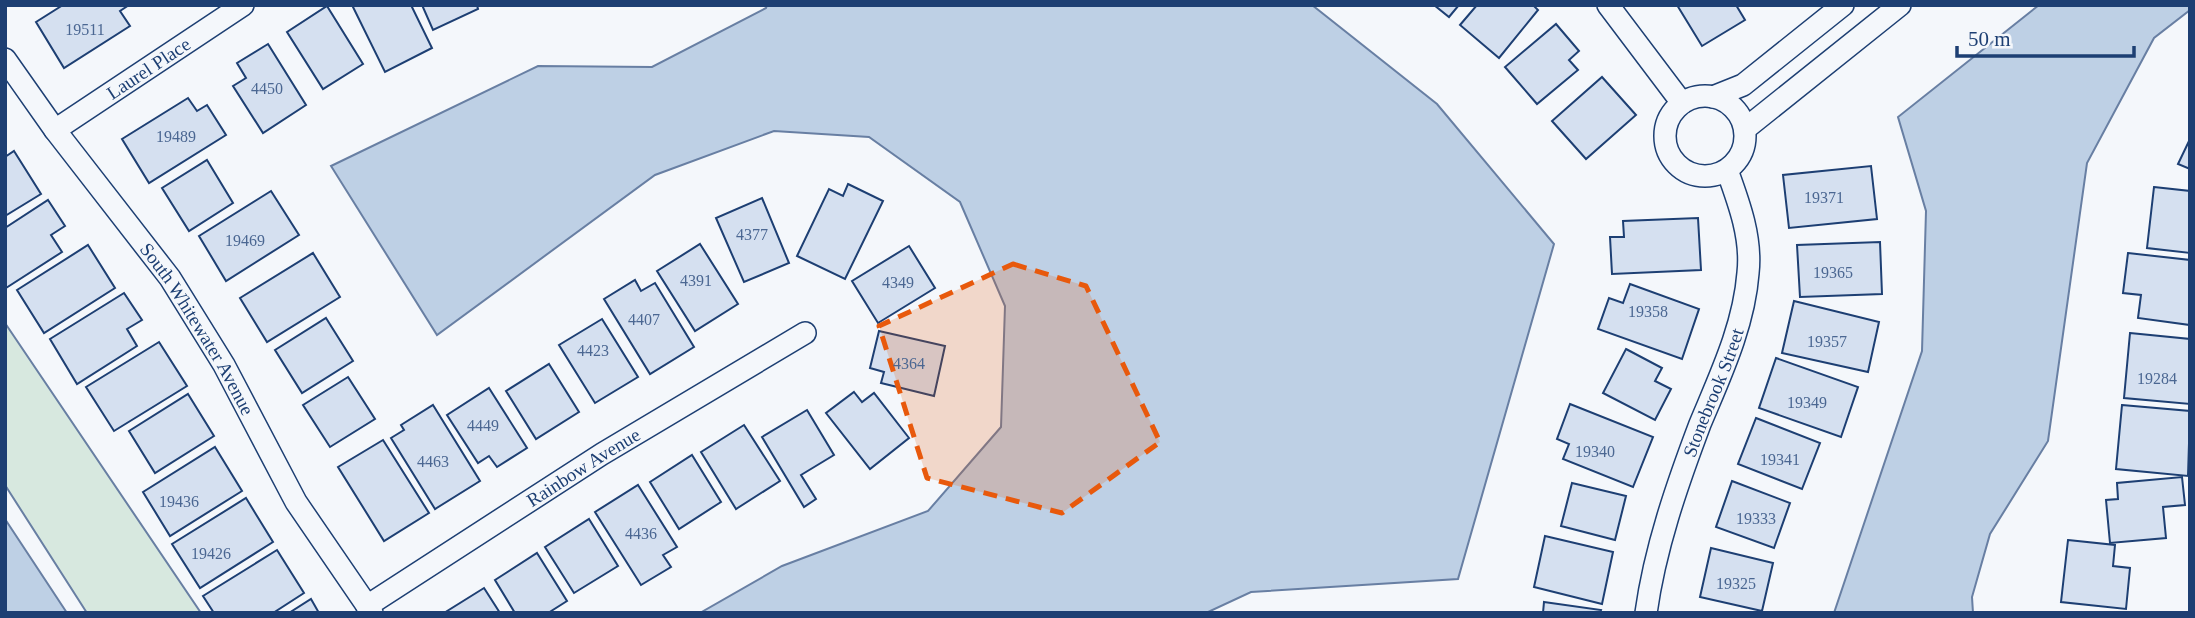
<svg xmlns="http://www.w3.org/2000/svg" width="2195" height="618" viewBox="0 0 2195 618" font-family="Georgia,serif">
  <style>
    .green { fill: #d7e8df; stroke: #687fa3; stroke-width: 2 }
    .water { fill: #bed0e5; stroke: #687fa3; stroke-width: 2 }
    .building { fill: #d5e0f0; stroke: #1d3f73; stroke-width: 2 }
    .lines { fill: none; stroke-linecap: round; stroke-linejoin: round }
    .minor-casing { stroke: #1d3f73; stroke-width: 24 }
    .minor { stroke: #f4f7fb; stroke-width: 21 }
    .marked { fill: #e8590c; fill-opacity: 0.2; stroke: #e8590c; stroke-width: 5; stroke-dasharray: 14 9; stroke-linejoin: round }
    .labels { text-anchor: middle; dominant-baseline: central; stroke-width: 5; stroke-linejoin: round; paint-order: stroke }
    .number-label { font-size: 16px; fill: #4b6792 }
    .street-label { font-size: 19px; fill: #1d3f73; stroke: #f4f7fb }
  </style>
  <rect width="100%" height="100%" fill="#f4f7fb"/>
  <!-- green -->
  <path class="green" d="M 5,323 L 201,613 L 87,613 L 5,485 Z"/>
  <!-- water -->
  <g class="water">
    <path d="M 767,5 L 1312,5 L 1437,104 L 1554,244 L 1458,579 L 1251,592 L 1206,613 L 700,613 L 782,566 L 928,511 L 1001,427 L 1005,306 L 960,202 L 869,137 L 774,131 L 655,175 L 437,335 L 331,166 L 538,66 L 652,67 L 766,8 Z"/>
    <path d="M 2039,5 L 2190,5 L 2190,10 L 2154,38 L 2087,163 L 2048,441 L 1990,534 L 1972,597 L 1973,613 L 1834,613 L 1922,351 L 1926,211 L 1898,117 Z"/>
    <path d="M 5,519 L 67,613 L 5,613 Z"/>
  </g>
  <!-- building -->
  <g class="building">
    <path d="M 63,5 L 129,5 L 120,11 L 130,26 L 64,68 L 36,22 Z"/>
    <path d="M 352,5 L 411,5 L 432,48 L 385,72 Z"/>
    <path d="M 422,5 L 477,5 L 478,9 L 433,30 Z"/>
    <path d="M 1434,5 L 1459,5 L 1449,17 Z"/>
    <path d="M 1477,5 L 1533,5 L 1538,10 L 1499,58 L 1460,25 Z"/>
    <path d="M 1677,5 L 1736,5 L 1745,20 L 1702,46 Z"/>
    <path d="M 327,6 L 363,64 L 323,89 L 287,32 Z"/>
    <path d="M 1556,24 L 1579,51 L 1569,60 L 1578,70 L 1537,104 L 1505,67 Z"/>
    <path d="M 268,44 L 306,105 L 263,133 L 233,86 L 246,78 L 237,63 Z"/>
    <path d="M 1602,77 L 1636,115 L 1586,159 L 1552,121 Z"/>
    <path d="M 188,98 L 197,111 L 207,105 L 226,135 L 149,183 L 122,139 Z"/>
    <path d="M 2190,139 L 2190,169 L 2178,164 Z"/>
    <path d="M 14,151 L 41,194 L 5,216 L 5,157 Z"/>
    <path d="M 207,160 L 233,203 L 189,231 L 162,188 Z"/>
    <path d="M 1871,166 L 1877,219 L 1789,228 L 1783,175 Z"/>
    <path d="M 848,184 L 883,201 L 845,279 L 797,256 L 829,189 L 843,196 Z"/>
    <path d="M 2154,187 L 2190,191 L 2190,253 L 2147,248 Z"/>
    <path d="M 271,191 L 299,235 L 226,281 L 199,236 Z"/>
    <path d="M 762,198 L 789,263 L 744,282 L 716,218 Z"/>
    <path d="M 48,200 L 65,226 L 51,235 L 62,252 L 6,288 L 5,228 Z"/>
    <path d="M 1698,218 L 1701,270 L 1612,274 L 1610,237 L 1624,237 L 1623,221 Z"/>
    <path d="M 1880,242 L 1882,294 L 1800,297 L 1797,245 Z"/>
    <path d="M 700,244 L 738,304 L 695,331 L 657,271 Z"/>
    <path d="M 88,245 L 115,288 L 44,333 L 17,290 Z"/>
    <path d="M 909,246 L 935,288 L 878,323 L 852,281 Z"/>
    <path d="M 313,253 L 340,297 L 267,342 L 240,298 Z"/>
    <path d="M 2128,253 L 2190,260 L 2190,325 L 2138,318 L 2141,295 L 2123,293 Z"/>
    <path d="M 635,280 L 641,291 L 655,283 L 694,347 L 650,374 L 604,299 Z"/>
    <path d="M 1630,284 L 1699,309 L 1682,359 L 1598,329 L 1609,298 L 1623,303 Z"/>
    <path d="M 124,293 L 142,320 L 127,329 L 137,346 L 77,384 L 50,339 Z"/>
    <path d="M 1794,301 L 1879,322 L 1868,372 L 1782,353 Z"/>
    <path d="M 326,318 L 353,361 L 302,393 L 275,350 Z"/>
    <path d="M 602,319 L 638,377 L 595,403 L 559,345 Z"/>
    <path d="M 879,331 L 945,346 L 934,396 L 881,383 L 884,372 L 870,368 Z"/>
    <path d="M 2130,333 L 2190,339 L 2190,404 L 2124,398 Z"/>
    <path d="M 159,342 L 187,386 L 114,431 L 86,387 Z"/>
    <path d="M 1626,349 L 1662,368 L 1655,381 L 1671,389 L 1655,420 L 1603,393 Z"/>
    <path d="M 1776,358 L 1858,387 L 1841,437 L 1759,408 Z"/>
    <path d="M 549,364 L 579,412 L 536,439 L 506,391 Z"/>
    <path d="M 348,377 L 375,419 L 330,447 L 303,405 Z"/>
    <path d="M 489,388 L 527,448 L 497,467 L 489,456 L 478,463 L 447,415 Z"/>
    <path d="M 854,392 L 862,402 L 874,393 L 909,438 L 870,469 L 826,413 Z"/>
    <path d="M 188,394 L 214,436 L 155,473 L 129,431 Z"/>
    <path d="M 1570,404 L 1653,437 L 1633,487 L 1563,459 L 1569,444 L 1557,439 Z"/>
    <path d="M 433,405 L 480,481 L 435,509 L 391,438 L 404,430 L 401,425 Z"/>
    <path d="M 2122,405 L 2190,411 L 2188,476 L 2116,469 Z"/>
    <path d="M 807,410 L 834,455 L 801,475 L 816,499 L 804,507 L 762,437 Z"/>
    <path d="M 1756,418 L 1820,443 L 1802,489 L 1738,464 Z"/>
    <path d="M 744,425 L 780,481 L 736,509 L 701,452 Z"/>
    <path d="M 383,440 L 429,513 L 384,541 L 338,467 Z"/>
    <path d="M 215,447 L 242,491 L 170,536 L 143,492 Z"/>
    <path d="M 692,455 L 721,502 L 679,529 L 650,482 Z"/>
    <path d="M 2182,477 L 2185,505 L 2163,507 L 2166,538 L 2110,543 L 2106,500 L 2118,499 L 2117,483 Z"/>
    <path d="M 1732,481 L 1790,503 L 1774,548 L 1716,527 Z"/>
    <path d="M 1572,483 L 1626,496 L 1615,540 L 1561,526 Z"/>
    <path d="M 638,485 L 677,547 L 663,555 L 671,567 L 641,585 L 595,512 Z"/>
    <path d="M 246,498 L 273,542 L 200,588 L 172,544 Z"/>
    <path d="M 589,519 L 618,566 L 574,593 L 545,547 Z"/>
    <path d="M 1545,536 L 1613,552 L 1602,604 L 1534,587 Z"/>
    <path d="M 2068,540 L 2115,545 L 2113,566 L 2130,568 L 2126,609 L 2061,602 Z"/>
    <path d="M 1711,548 L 1773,563 L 1762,611 L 1700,597 Z"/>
    <path d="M 277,550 L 304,593 L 273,613 L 214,613 L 203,596 Z"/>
    <path d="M 537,553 L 567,601 L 548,613 L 515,613 L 495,580 Z"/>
    <path d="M 484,588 L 500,613 L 444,613 Z"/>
    <path d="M 311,599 L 319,613 L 289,613 Z"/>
    <path d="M 1544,602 L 1601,610 L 1600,613 L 1543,613 Z"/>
  </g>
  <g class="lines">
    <!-- minor casing -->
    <g class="minor-casing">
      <g id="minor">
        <path d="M 1608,5 L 1682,103"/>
        <path id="s1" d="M 5,59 L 55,130 L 170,278 L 224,365 L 296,502 L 372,613"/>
        <circle cx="1705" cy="136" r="40"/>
        <path d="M 1713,97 L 1743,85 L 1843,5"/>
        <path d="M 1745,129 L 1900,5"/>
        <path id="s2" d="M 55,130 L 243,5"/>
        <path id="s3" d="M 367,606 L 602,454 L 805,333"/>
        <path id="s4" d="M 1646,613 C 1655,548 1677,485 1700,424 C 1720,376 1744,326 1748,273 C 1752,238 1739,203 1727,170"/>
      </g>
    </g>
    <!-- minor -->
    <use href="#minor" class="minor"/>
  </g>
  <!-- marked area -->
  <path class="marked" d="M 1013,264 L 1086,286 L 1160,442 L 1062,513 L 927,478 L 879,326 Z"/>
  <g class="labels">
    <!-- number labels -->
    <g class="number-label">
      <text x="85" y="29">19511</text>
      <text x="267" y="88">4450</text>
      <text x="176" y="136">19489</text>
      <text x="1824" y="197">19371</text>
      <text x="752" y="234">4377</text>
      <text x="245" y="240">19469</text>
      <text x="1833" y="272">19365</text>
      <text x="696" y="280">4391</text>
      <text x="898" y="282">4349</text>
      <text x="1648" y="311">19358</text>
      <text x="644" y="319">4407</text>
      <text x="1827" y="341">19357</text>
      <text x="593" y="350">4423</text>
      <text x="909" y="363">4364</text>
      <text x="2157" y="378">19284</text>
      <text x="1807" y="402">19349</text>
      <text x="483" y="425">4449</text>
      <text x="1595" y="451">19340</text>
      <text x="1780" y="459">19341</text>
      <text x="433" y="461">4463</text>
      <text x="179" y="501">19436</text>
      <text x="1756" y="518">19333</text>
      <text x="641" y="533">4436</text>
      <text x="211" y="553">19426</text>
      <text x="1736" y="583">19325</text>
    </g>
    <!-- street labels -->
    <g class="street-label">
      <text stroke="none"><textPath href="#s2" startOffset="112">Laurel Place</textPath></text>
      <text stroke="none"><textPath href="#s1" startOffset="332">South Whitewater Avenue</textPath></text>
      <text stroke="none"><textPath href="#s4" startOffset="231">Stonebrook Street</textPath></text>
      <text stroke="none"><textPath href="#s3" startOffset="257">Rainbow Avenue</textPath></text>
    </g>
  </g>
  <!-- border -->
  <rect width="2195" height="618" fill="none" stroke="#1d3f73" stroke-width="14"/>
  <!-- scale -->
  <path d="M1957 46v10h177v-10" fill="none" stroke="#1d3f73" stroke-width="3.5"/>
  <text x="1968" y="46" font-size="21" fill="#1d3f73" stroke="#f4f7fb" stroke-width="5" paint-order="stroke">50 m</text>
</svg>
